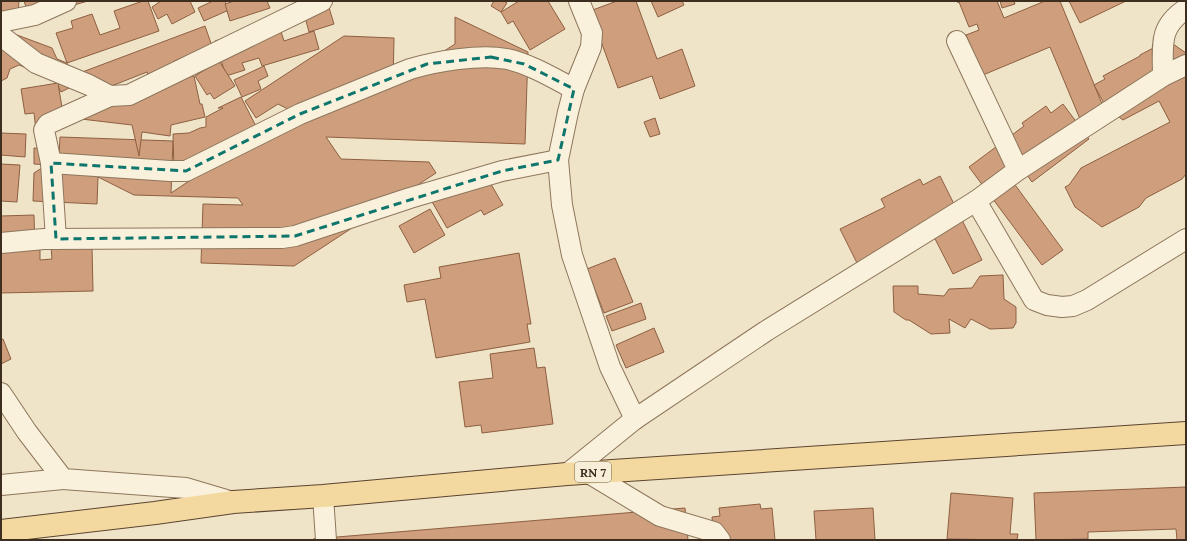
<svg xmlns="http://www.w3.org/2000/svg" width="1187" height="541" viewBox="0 0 1187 541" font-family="Lora,serif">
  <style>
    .building { fill: #cf9f7d; stroke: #8d5f41 }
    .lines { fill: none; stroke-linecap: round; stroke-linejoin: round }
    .street-casing { stroke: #8d765c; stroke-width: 22 }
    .primary-casing { stroke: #5b4430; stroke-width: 24 }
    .street { stroke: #faf1dc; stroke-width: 20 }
    .primary { stroke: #f3d9a0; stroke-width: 22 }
    .marked { fill: none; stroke: #0f766e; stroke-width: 3; stroke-dasharray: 8 5; stroke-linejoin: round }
    .labels { text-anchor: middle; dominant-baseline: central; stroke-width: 4; stroke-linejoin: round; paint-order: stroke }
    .shield { fill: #f7eed8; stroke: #756857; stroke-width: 1 }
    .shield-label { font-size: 12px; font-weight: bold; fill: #3d2e20 }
  </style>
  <rect width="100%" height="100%" fill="#f0e4c8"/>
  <!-- building -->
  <g class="building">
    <path d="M 1,1 L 19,1 L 18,15 L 1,14 Z"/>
    <path d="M 24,1 L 88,1 L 35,16 L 32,5 L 26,7 Z"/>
    <path d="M 143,1 L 148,1 L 159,31 L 67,63 L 56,33 L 73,28 L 71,21 L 92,14 L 100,35 L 120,28 L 114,11 Z"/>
    <path d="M 161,1 L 190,1 L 195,12 L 172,24 L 167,14 L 158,19 L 152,7 Z"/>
    <path d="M 213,1 L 225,1 L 229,10 L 204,21 L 198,8 Z"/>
    <path d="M 234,1 L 267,1 L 270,8 L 230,21 L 225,4 Z"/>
    <path d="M 327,1 L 334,24 L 309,32 L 302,6 Z"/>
    <path d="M 494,1 L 504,1 L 507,3 L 501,12 L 491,6 Z"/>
    <path d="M 519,1 L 548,1 L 565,29 L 530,50 L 513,21 L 508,24 L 501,12 Z"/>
    <path d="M 617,1 L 636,1 L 657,59 L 682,49 L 695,86 L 660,99 L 652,76 L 618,88 L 590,11 Z"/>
    <path d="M 651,1 L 682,1 L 684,5 L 658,17 Z"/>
    <path d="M 957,1 L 997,1 L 1004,18 L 1045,1 L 1060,1 L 1109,121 L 1085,131 L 1050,47 L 983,75 L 966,35 L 979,30 L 977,24 L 969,27 L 959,2 L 958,3 Z"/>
    <path d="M 1000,1 L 1014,1 L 1015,4 L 1002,8 Z"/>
    <path d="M 1069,1 L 1126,1 L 1080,23 Z"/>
    <path d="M 455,17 L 528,52 L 525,144 L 326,137 L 341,159 L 429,162 L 436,173 L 294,266 L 201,263 L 203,204 L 243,205 L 238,198 L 134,195 L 98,177 L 97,204 L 33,201 L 34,173 L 59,157 L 60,137 L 173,141 L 171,193 L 283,119 L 298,114 L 278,104 L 256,118 L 245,101 L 344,36 L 394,38 L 393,84 L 455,44 Z"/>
    <path d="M 278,22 L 284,41 L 314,31 L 319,49 L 262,66 L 259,58 L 242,63 L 245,70 L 226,76 L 215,41 Z"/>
    <path d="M 205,26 L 212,46 L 174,61 L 177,69 L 150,80 L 147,72 L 86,96 L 77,74 Z"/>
    <path d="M 1,29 L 52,48 L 57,59 L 67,63 L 77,84 L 61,92 L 41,53 L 34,71 L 19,65 L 10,69 L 7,78 L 1,81 Z"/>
    <path d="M 1163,37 L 1186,53 L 1186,174 L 1182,179 L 1146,198 L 1139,207 L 1102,227 L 1075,207 L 1065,187 L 1069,185 L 1081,168 L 1170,122 L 1159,101 L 1123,120 L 1106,107 L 1094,85 L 1105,79 L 1103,76 L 1140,56 L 1140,55 L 1157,46 Z"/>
    <path d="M 219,61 L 235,86 L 214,99 L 210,93 L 207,95 L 195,76 Z"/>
    <path d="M 264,66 L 268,76 L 258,81 L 261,89 L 242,97 L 234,80 Z"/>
    <path d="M 194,76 L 200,104 L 202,104 L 205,117 L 171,125 L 170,136 L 142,132 L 139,156 L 132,125 L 64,117 L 149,86 Z"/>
    <path d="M 58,83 L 65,126 L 36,131 L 34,113 L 25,114 L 21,89 Z"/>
    <path d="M 241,97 L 259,132 L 174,169 L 173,134 L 189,133 L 200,128 L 206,127 L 206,117 L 223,108 L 218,108 Z"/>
    <path d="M 1063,104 L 1089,139 L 1032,182 L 1022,168 L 1010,178 L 1063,250 L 1042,265 L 969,167 L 1024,126 L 1022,123 L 1046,106 L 1051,113 Z"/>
    <path d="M 655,118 L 660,134 L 650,137 L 644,122 Z"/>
    <path d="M 1,133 L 26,134 L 25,157 L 1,155 Z"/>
    <path d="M 34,148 L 52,149 L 52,165 L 34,164 Z"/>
    <path d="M 1,164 L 20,165 L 17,202 L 1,201 Z"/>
    <path d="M 484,172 L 503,205 L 484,215 L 481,210 L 447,228 L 431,200 Z"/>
    <path d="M 940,176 L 982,260 L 953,274 L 932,233 L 861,271 L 840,229 L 885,207 L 881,199 L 920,179 L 923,185 Z"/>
    <path d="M 430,209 L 445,235 L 414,253 L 399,226 Z"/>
    <path d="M 34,215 L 35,250 L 40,249 L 40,260 L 52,259 L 51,247 L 92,246 L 93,291 L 1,293 L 1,216 Z"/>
    <path d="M 519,253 L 531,324 L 527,324 L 530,342 L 436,358 L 425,299 L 407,302 L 404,285 L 441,278 L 439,267 Z"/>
    <path d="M 615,258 L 633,302 L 604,313 L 587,269 Z"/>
    <path d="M 1003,275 L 1004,299 L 1016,307 L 1016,323 L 1013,328 L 990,329 L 971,319 L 965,328 L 949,319 L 950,333 L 931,334 L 909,320 L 906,320 L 894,312 L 893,286 L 918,286 L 918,294 L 944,296 L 949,289 L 972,288 L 980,276 Z"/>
    <path d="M 641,303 L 646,319 L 612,331 L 606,316 Z"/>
    <path d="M 654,328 L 664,352 L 626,368 L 616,345 Z"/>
    <path d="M 3,339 L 11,359 L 1,364 L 1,340 Z"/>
    <path d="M 534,348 L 537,368 L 545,367 L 553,424 L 482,433 L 481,425 L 465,427 L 459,382 L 493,378 L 490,354 Z"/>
    <path d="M 1186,487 L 1186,540 L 1177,540 L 1176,529 L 1088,532 L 1088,539 L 1036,540 L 1034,493 Z"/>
    <path d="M 951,493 L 1013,498 L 1010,534 L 1018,534 L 1017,540 L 947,539 Z"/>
    <path d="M 760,504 L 761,509 L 772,508 L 775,540 L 714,540 L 712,517 L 720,516 L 719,508 Z"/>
    <path d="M 685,508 L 688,540 L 313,540 L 313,539 Z"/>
    <path d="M 873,508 L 875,540 L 816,540 L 814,511 Z"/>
  </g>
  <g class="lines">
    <!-- street casing -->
    <g class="street-casing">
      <g id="street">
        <path d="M 579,1 L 592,33 L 591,47 L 574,89 L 568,112 L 558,160 L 562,205 L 572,255 L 610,367 L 635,419"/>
        <path d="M 1,22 L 35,15 L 66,1"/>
        <path d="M 1,36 L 36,63 L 89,85 L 110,96 L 129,95 L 322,1"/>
        <path d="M 957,41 L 1018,170"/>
        <path d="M 1163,76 C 1163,46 1158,27 1186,9"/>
        <path d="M 51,163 L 170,171 L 186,171 L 300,114 L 410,69 C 437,61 479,54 507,59 C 528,63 555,79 574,89"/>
        <path d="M 976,201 L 1034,300 L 1047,305 L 1062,307 L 1073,306 L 1087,300 L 1186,239"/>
        <path d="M 56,239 L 51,163 L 44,130 L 48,124 L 110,96"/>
        <path d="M 1,243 L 44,239 L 282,238 L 295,236 L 410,198 L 502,171 L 558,160"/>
        <path d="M 1,393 L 27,432 L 63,479 L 186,488 L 233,502"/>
        <path d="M 587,472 L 660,516 L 714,532 L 720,540"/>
        <path d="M 567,474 L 635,419 L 766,331 L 976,201 L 1018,170 L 1163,76 L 1186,65"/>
        <path d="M 1,485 L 63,479"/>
        <path d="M 323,496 L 326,540"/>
      </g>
    </g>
    <!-- primary casing -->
    <g class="primary-casing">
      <path id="primary" d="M 1,531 L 155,513 L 233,502 L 323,496 L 567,474 L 1186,433"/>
    </g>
    <!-- street -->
    <use href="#street" class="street"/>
    <!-- primary -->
    <use href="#primary" class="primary"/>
  </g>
  <!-- marked area -->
  <path class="marked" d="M 491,57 L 524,64 L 574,89 L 558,160 L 502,171 L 295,236 L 56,239 L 51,163 L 186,171 L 300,114 L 427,64 Z"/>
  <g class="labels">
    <!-- shield labels -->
    <rect class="shield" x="575" y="462" width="36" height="20" rx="3"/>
    <g class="shield-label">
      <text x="593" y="472">RN 7</text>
    </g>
  </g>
  <!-- border -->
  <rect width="1187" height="541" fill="none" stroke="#3d2e20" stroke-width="4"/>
</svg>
